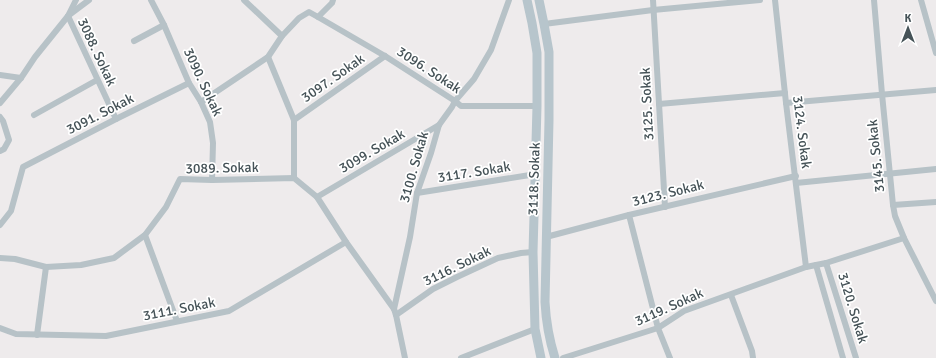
<svg xmlns="http://www.w3.org/2000/svg" width="936" height="358" viewBox="0 0 936 358" font-family="Signika,sans-serif">
  <style>
    .lines { fill: none; stroke-linecap: round; stroke-linejoin: round }
    .street { stroke: #b7c2c7; stroke-width: 6 }
    .secondary { stroke: #b7c5cc; stroke-width: 9 }
    .labels { text-anchor: middle; dominant-baseline: central; stroke-width: 3.5; stroke-linejoin: round; paint-order: stroke }
    .street-label { font-size: 14px; fill: #455257; stroke: #fff }
  </style>
  <rect width="100%" height="100%" fill="#eeebec"/>
  <g class="lines">
    <!-- street -->
    <g class="street">
      <path d="M 151,0 L 164,25 L 189,83 L 201,102 L 210,122 L 213,143 L 212,180"/>
      <path d="M 244,0 L 282,36"/>
      <path d="M 653,0 L 665,207"/>
      <path d="M 775,0 L 786,103 L 806,267"/>
      <path d="M 874,0 L 882,94 L 893,205 L 895,216 L 904,238 L 936,301"/>
      <path d="M 921,0 L 936,53"/>
      <path d="M 69,15 L 89,0"/>
      <path d="M 68,16 L 116,119"/>
      <path d="M 318,17 L 332,3 L 333,0"/>
      <path d="M 544,24 L 653,10 L 760,0"/>
      <path d="M 134,41 L 164,25"/>
      <path d="M 268,57 L 294,120 L 294,178"/>
      <path d="M 0,75 L 21,78"/>
      <path d="M 201,102 L 268,57 L 282,36 L 299,18 L 309,12 L 318,17 L 385,56 L 455,101 L 461,106 L 537,106"/>
      <path d="M 0,103 L 21,78 L 35,57 L 68,16 L 76,0"/>
      <path d="M 786,103 L 936,90"/>
      <path d="M 659,104 L 785,93"/>
      <path d="M 34,115 L 97,80"/>
      <path d="M 0,117 L 3,121 L 9,140 L 4,149 L 0,151"/>
      <path d="M 294,120 L 385,56"/>
      <path d="M 796,183 L 936,169"/>
      <path d="M 417,193 L 536,174"/>
      <path d="M 317,197 L 439,125"/>
      <path d="M 893,205 L 936,202"/>
      <path d="M 629,215 L 658,328 L 670,358"/>
      <path d="M 0,225 L 11,211 L 23,167 L 116,119 L 189,83"/>
      <path d="M 145,235 L 177,321"/>
      <path d="M 546,237 L 629,215 L 796,176"/>
      <path d="M 0,258 L 15,259 L 46,267 L 81,265 L 114,258 L 145,235 L 166,207 L 180,179 L 212,180 L 294,178 L 317,197 L 346,242 L 394,309"/>
      <path d="M 826,263 L 904,238"/>
      <path d="M 816,265 L 843,358"/>
      <path d="M 731,295 L 752,351 L 753,358"/>
      <path d="M 396,315 L 433,289 L 457,277 L 498,258 L 521,253 L 533,252"/>
      <path d="M 0,328 L 16,334 L 106,336 L 229,311 L 346,242"/>
      <path d="M 37,335 L 46,267"/>
      <path d="M 405,358 L 396,315 L 394,309 L 410,237 L 417,193 L 431,153 L 439,125 L 452,107 L 455,101 L 474,79 L 491,50 L 509,0"/>
      <path d="M 461,358 L 535,329"/>
      <path d="M 563,358 L 658,328 L 684,311 L 806,267 L 826,263 L 856,358"/>
    </g>
    <!-- secondary -->
    <g class="secondary">
      <path d="M 527,0 L 532,23 L 537,53 L 537,106 L 533,252 L 535,329 L 541,358"/>
      <path d="M 539,0 L 544,24 L 549,52 L 549,120 L 545,302 C 546,321 549,339 555,358"/>
    </g>
  </g>
  <g class="labels">
    <!-- street labels -->
    <g class="street-label">
      <text transform="translate(97 52) rotate(65)">3088. Sokak</text>
      <text transform="translate(429 70) rotate(33)">3096. Sokak</text>
      <text transform="translate(333 78) rotate(-35)">3097. Sokak</text>
      <text transform="translate(203 82) rotate(65)">3090. Sokak</text>
      <text transform="translate(647 104) rotate(-93)">3125. Sokak</text>
      <text transform="translate(100 114) rotate(-27)">3091. Sokak</text>
      <text transform="translate(802 132) rotate(83)">3124. Sokak</text>
      <text transform="translate(372 151) rotate(-30)">3099. Sokak</text>
      <text transform="translate(876 156) rotate(-96)">3145. Sokak</text>
      <text transform="translate(414 167) rotate(-74)">3100. Sokak</text>
      <text transform="translate(222 168) rotate(-1)">3089. Sokak</text>
      <text transform="translate(474 172) rotate(-9)">3117. Sokak</text>
      <text transform="translate(534 179) rotate(-88)">3118. Sokak</text>
      <text transform="translate(668 193) rotate(-14)">3123. Sokak</text>
      <text transform="translate(457 266) rotate(-26)">3116. Sokak</text>
      <text transform="translate(669 307) rotate(-24)">3119. Sokak</text>
      <text transform="translate(853 308) rotate(73)">3120. Sokak</text>
      <text transform="translate(179 309) rotate(-11)">3111. Sokak</text>
    </g>
  </g>
  <!-- north arrow -->
  <g transform="translate(908 28)" stroke="#ffffff" stroke-width="3" paint-order="stroke">
  <path d="M0-3L7 15L0 10L-7 15Z" fill="#455257"/>
  <text y="-6" font-size="11" font-weight="bold" text-anchor="middle" fill="#455257">K</text>
  </g>
</svg>
